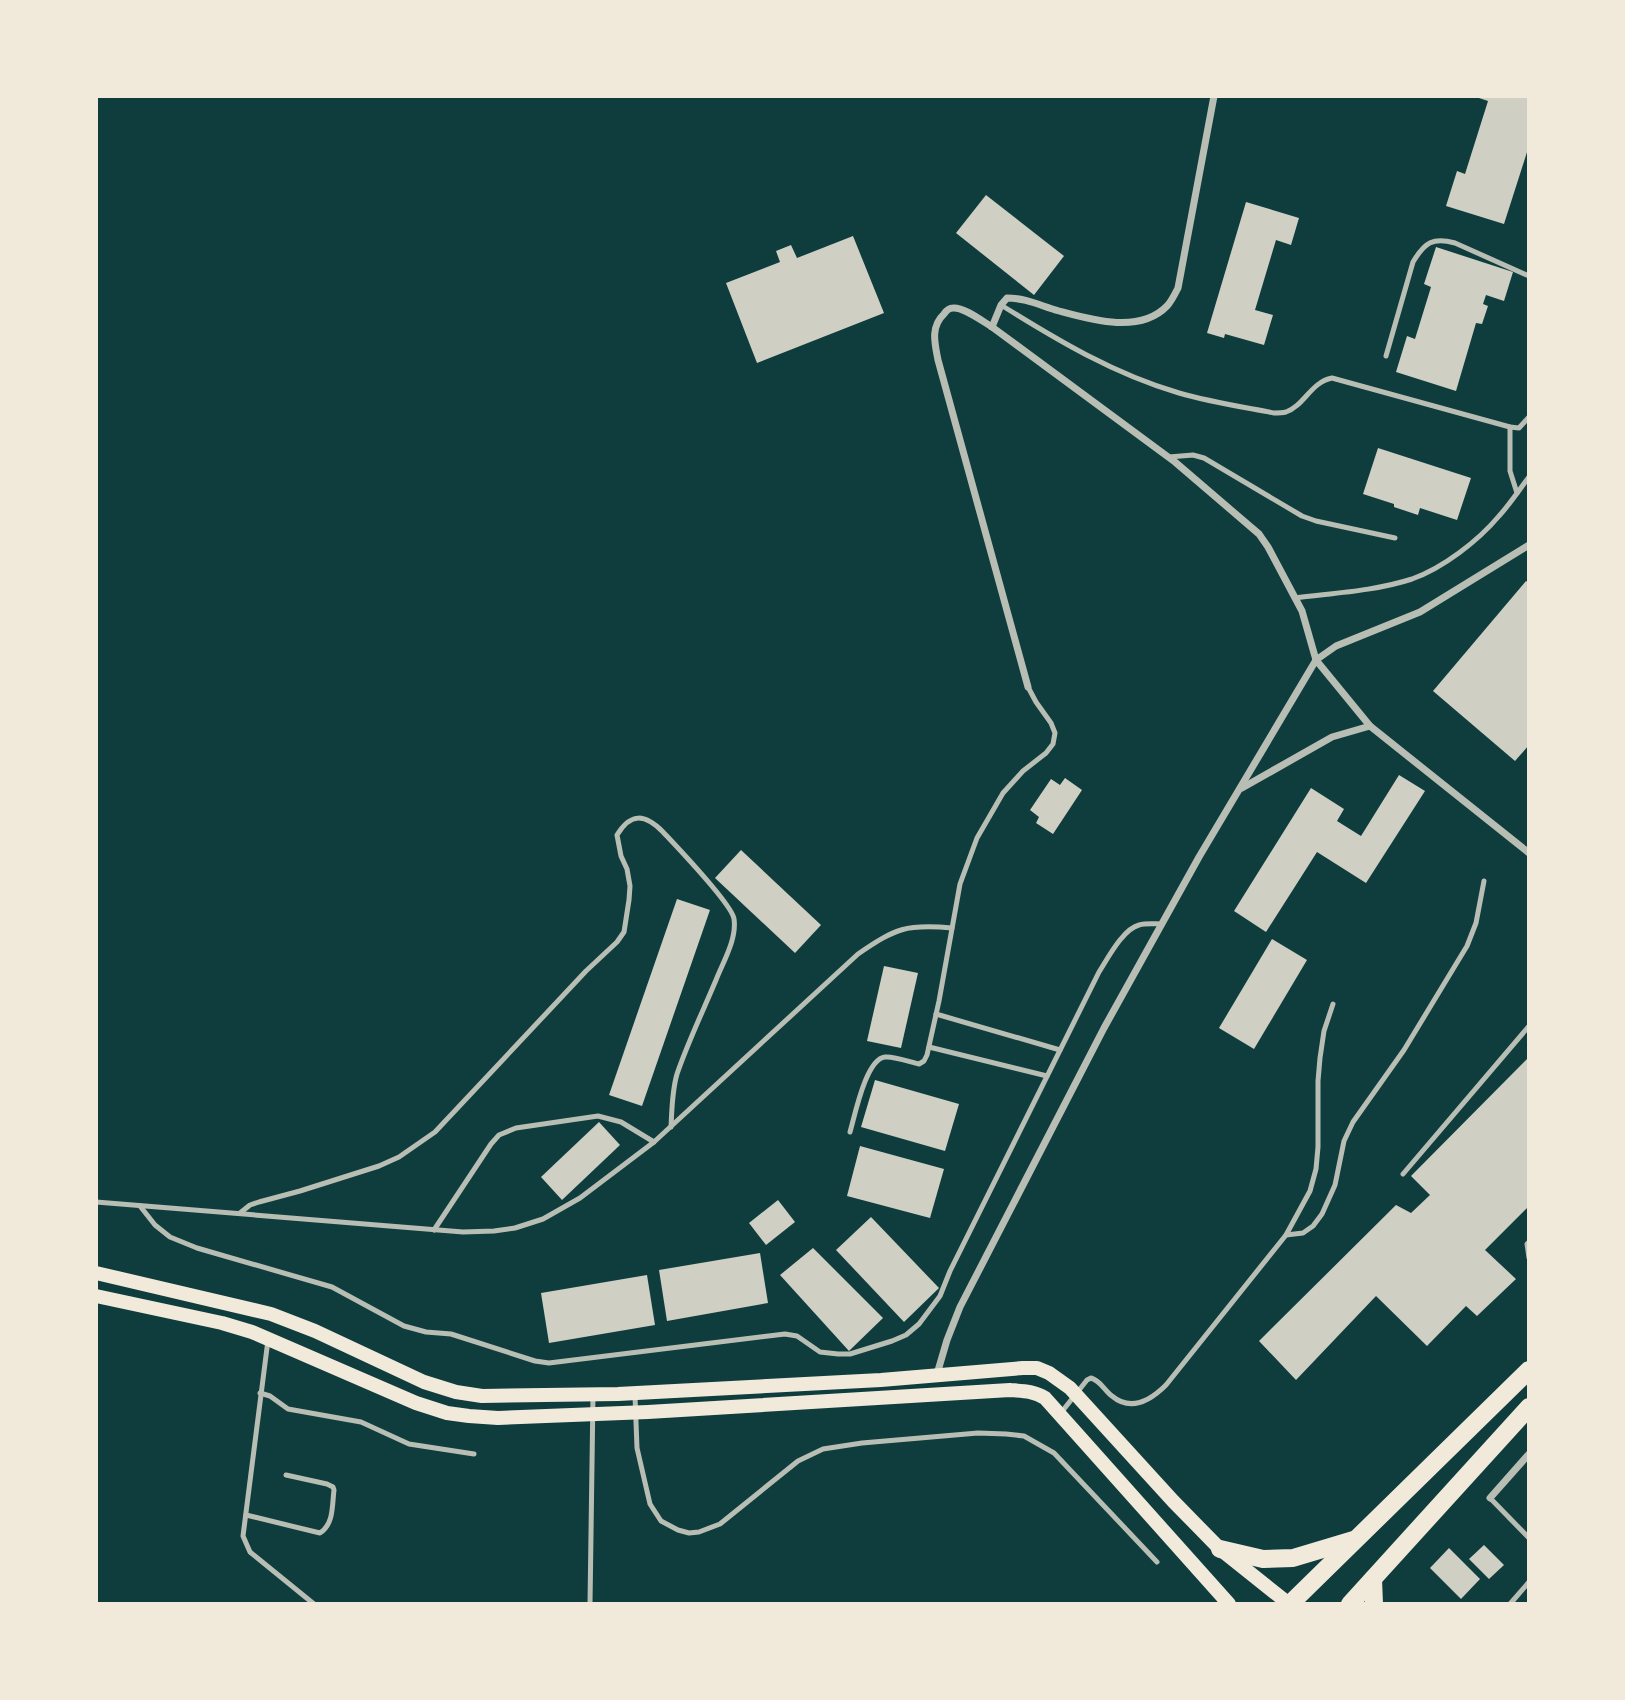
<svg xmlns="http://www.w3.org/2000/svg" width="1625" height="1700" viewBox="0 0 1625 1700" font-family="'Source Sans 3',sans-serif">
  <style>
    .building { fill: #cfcfc3 }
    .lines { fill: none; stroke-linecap: round; stroke-linejoin: round }
    .service { stroke: #b8beb3; stroke-width: 5 }
    .minor { stroke: #b8beb3; stroke-width: 7 }
    .secondary { stroke: #f1e9da; stroke-width: 14 }
    .trunk { stroke: #f1e9da; stroke-width: 18 }
  </style>
  <rect width="100%" height="100%" fill="#0f3d3e"/>
  <!-- building -->
  <g class="building">
    <path d="M 1473,96 L 1529,96 L 1529,146 L 1504,224 L 1446,206 L 1457,171 L 1465,174 L 1488,101 Z"/>
    <path d="M 986,195 L 1064,256 L 1034,295 L 956,233 Z"/>
    <path d="M 1246,202 L 1299,218 L 1291,245 L 1276,240 L 1255,310 L 1273,315 L 1264,345 L 1225,334 L 1224,338 L 1207,333 Z"/>
    <path d="M 853,236 L 884,313 L 757,363 L 726,283 L 780,262 L 776,251 L 791,245 L 797,258 Z"/>
    <path d="M 1436,247 L 1513,272 L 1504,301 L 1486,295 L 1483,304 L 1488,306 L 1482,324 L 1476,323 L 1456,391 L 1396,372 L 1407,336 L 1415,339 L 1431,287 L 1424,284 Z"/>
    <path d="M 1378,448 L 1471,478 L 1457,520 L 1420,508 L 1418,515 L 1394,507 L 1394,504 L 1363,494 Z"/>
    <path d="M 1526,581 L 1529,583 L 1529,745 L 1515,761 L 1433,691 Z"/>
    <path d="M 1399,775 L 1425,791 L 1366,883 L 1317,852 L 1266,932 L 1234,911 L 1311,788 L 1344,809 L 1337,821 L 1361,836 Z"/>
    <path d="M 1065,778 L 1082,790 L 1053,834 L 1036,823 L 1039,817 L 1030,810 L 1051,779 L 1060,785 Z"/>
    <path d="M 741,850 L 821,925 L 795,953 L 715,878 Z"/>
    <path d="M 677,899 L 710,910 L 642,1106 L 609,1095 Z"/>
    <path d="M 1272,939 L 1307,960 L 1254,1049 L 1219,1028 Z"/>
    <path d="M 884,966 L 918,973 L 901,1048 L 867,1041 Z"/>
    <path d="M 1529,1057 L 1529,1206 L 1485,1250 L 1516,1279 L 1477,1316 L 1466,1306 L 1427,1346 L 1376,1296 L 1296,1380 L 1259,1341 L 1396,1205 L 1411,1213 L 1430,1195 L 1411,1176 Z"/>
    <path d="M 875,1080 L 959,1104 L 945,1151 L 861,1127 Z"/>
    <path d="M 599,1122 L 620,1145 L 562,1200 L 541,1177 Z"/>
    <path d="M 860,1146 L 944,1169 L 930,1218 L 847,1196 Z"/>
    <path d="M 778,1200 L 795,1222 L 766,1245 L 749,1223 Z"/>
    <path d="M 871,1217 L 939,1288 L 904,1322 L 836,1250 Z"/>
    <path d="M 813,1248 L 883,1318 L 849,1351 L 780,1275 Z"/>
    <path d="M 760,1253 L 768,1303 L 667,1321 L 659,1270 Z"/>
    <path d="M 647,1275 L 655,1325 L 549,1343 L 541,1293 Z"/>
    <path d="M 1484,1545 L 1504,1565 L 1489,1579 L 1469,1559 Z"/>
    <path d="M 1449,1548 L 1480,1579 L 1461,1599 L 1430,1568 Z"/>
  </g>
  <g class="lines">
    <!-- service -->
    <g class="service">
      <path d="M 1001,305 C 1057,340 1114,374 1179,393 C 1210,402 1243,407 1274,413 C 1278,413 1282,413 1286,412 C 1304,406 1311,382 1332,378 L 1510,427 L 1519,428 L 1529,417"/>
      <path d="M 1386,356 L 1413,262 C 1425,242 1433,237 1455,243 L 1529,276"/>
      <path d="M 1510,427 L 1510,471 L 1517,493"/>
      <path d="M 1169,457 L 1193,455 L 1204,458 L 1302,516 L 1316,521 L 1395,538"/>
      <path d="M 1295,598 C 1334,593 1375,591 1412,579 C 1443,568 1478,541 1499,516 C 1510,504 1519,490 1529,477"/>
      <path d="M 936,1014 L 1060,1050"/>
      <path d="M 929,1047 L 1047,1076"/>
      <path d="M 850,1132 C 855,1115 866,1059 885,1057 C 894,1056 910,1062 919,1064 L 924,1061 L 927,1055 L 939,1001 L 960,884 L 977,838 L 1003,793 L 1023,771 L 1046,753 L 1053,744 L 1055,733 L 1051,723 L 1036,702 L 1028,687"/>
      <path d="M 1403,1174 L 1529,1026"/>
      <path d="M 96,1202 L 463,1232 L 494,1231 L 515,1228 L 543,1219 L 580,1198 L 654,1142 L 858,954 C 896,928 906,924 952,928"/>
      <path d="M 140,1206 L 155,1225 L 170,1237 L 197,1248 L 332,1287 L 404,1326 L 426,1332 L 451,1334 L 535,1361 L 549,1363 L 785,1334 L 797,1336 L 820,1352 L 838,1354 L 850,1354 L 892,1341 L 906,1335 L 919,1324 L 940,1296 L 950,1271 L 1099,972 C 1108,958 1123,929 1139,925 C 1146,923 1154,924 1162,924"/>
      <path d="M 240,1213 L 250,1205 L 259,1202 L 300,1191 L 379,1166 L 399,1157 L 435,1132 L 586,971 L 617,942 L 624,932 L 629,900 L 630,886 L 627,869 L 621,856 L 617,835 C 631,812 645,814 663,832 C 676,846 732,904 734,919 C 737,939 723,962 716,980 C 703,1011 688,1042 677,1074 C 672,1091 672,1108 671,1127"/>
      <path d="M 434,1230 L 491,1144 L 499,1135 L 516,1128 L 598,1116 L 621,1122 L 654,1142"/>
      <path d="M 1286,1235 L 1303,1233 L 1313,1226 L 1322,1214 L 1335,1185 L 1344,1141 L 1353,1122 L 1404,1050 L 1467,946 L 1476,923 L 1484,881"/>
      <path d="M 1529,1242 L 1527,1244 L 1529,1258"/>
      <path d="M 268,1340 L 243,1536 L 250,1552 L 314,1604"/>
      <path d="M 260,1393 L 270,1396 L 288,1409 L 361,1422 L 409,1444 L 474,1454"/>
      <path d="M 635,1396 L 637,1448 L 650,1504 L 661,1521 L 678,1530 L 689,1533 L 699,1532 L 720,1524 L 798,1461 L 823,1449 L 862,1443 L 978,1433 L 1006,1434 L 1024,1436 L 1054,1453 L 1157,1562"/>
      <path d="M 1060,1414 L 1087,1380 L 1091,1378 C 1101,1381 1104,1390 1112,1396 C 1131,1412 1151,1400 1166,1385 L 1286,1235 L 1310,1191 L 1316,1169 L 1318,1147 L 1318,1081 L 1320,1058 L 1324,1031 L 1333,1004"/>
      <path d="M 1490,1498 L 1529,1538"/>
      <path d="M 246,1515 L 320,1533 C 334,1524 332,1505 334,1490 L 333,1487 L 327,1484 L 286,1475"/>
      <path d="M 590,1604 L 593,1395"/>
      <path d="M 1510,1604 L 1529,1582"/>
    </g>
    <!-- minor -->
    <g class="minor">
      <path d="M 992,327 L 1001,305 L 1007,298 C 1026,298 1041,306 1059,311 C 1092,320 1140,334 1167,306 C 1171,302 1175,294 1178,288 L 1214,96"/>
      <path d="M 1028,687 L 938,360 C 935,344 930,327 944,314 C 946,311 949,308 953,308 C 964,307 982,321 992,327 L 1175,462 L 1259,534 L 1268,547 L 1302,611 L 1316,660 L 1370,726 L 1529,853"/>
      <path d="M 1242,788 L 1332,737 L 1370,726"/>
      <path d="M 937,1374 L 947,1340 L 960,1307 L 1104,1028 L 1199,857 L 1316,660 L 1336,646 L 1420,612 L 1529,545"/>
      <path d="M 1490,1498 L 1529,1454"/>
    </g>
    <!-- secondary -->
    <g class="secondary">
      <path d="M 96,1273 L 271,1314 L 315,1331 L 424,1382 L 456,1392 L 482,1396 L 618,1394 L 881,1380 L 1023,1368 L 1037,1368 L 1049,1373 L 1070,1388 L 1173,1501 L 1220,1549 L 1289,1604"/>
      <path d="M 96,1296 L 222,1323 L 252,1332 L 416,1403 L 447,1413 L 469,1416 L 498,1418 L 648,1412 L 1010,1390 C 1023,1391 1034,1391 1045,1398 L 1229,1604"/>
    </g>
    <!-- trunk -->
    <g class="trunk">
      <path d="M 1220,1549 L 1263,1559 L 1293,1558 L 1353,1540"/>
      <path d="M 1373,1579 L 1374,1604"/>
      <path d="M 1290,1604 L 1529,1370"/>
      <path d="M 1350,1604 L 1529,1407"/>
    </g>
  </g>
  <!-- border -->
  <rect width="1625" height="1700" fill="none" stroke="#f1e9da" stroke-width="196"/>
</svg>
